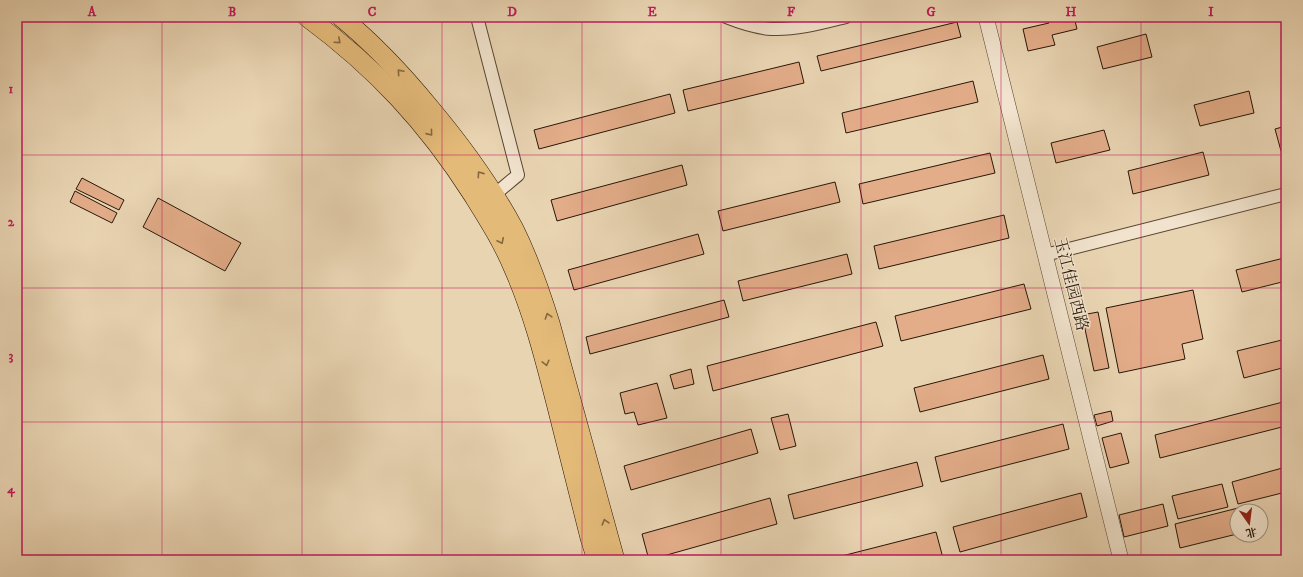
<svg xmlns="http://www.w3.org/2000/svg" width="1303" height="577" viewBox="0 0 1303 577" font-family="'IM FELL DW Pica','Noto Serif SC',serif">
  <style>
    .building { fill: #e3ad89; stroke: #271607 }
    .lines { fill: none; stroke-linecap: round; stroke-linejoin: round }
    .minor-casing { stroke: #584632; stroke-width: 14 }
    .tertiary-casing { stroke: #584632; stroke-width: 16 }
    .primary-casing { stroke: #271607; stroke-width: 20 }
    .minor { stroke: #f1e3cd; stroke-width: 12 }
    .tertiary { stroke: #f1e3cd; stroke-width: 15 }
    .primary { stroke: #e4ba79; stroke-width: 19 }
    .oneway { stroke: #866840 }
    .grid { fill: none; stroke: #c2185b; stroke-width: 1; stroke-opacity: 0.55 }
    .labels { text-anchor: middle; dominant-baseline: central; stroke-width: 3; stroke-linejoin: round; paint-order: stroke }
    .street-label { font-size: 16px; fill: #271607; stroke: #f1e3cd }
    .neatline { fill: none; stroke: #c2185b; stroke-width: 1.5 }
    .grid-label { font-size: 13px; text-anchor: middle; font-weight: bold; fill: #c2185b }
  </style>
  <rect width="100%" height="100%" fill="#e9d4b2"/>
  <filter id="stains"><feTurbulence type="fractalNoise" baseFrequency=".005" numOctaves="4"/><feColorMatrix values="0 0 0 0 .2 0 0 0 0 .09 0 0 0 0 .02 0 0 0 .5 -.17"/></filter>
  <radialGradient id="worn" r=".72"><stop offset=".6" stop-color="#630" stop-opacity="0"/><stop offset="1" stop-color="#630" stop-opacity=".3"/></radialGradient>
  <!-- building -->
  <g class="building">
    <path d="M 1047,17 L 1074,17 L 1077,29 L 1052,35 L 1055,45 L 1028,51 L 1023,29 L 1049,23 Z"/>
    <path d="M 1088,17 L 1110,17 L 1089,22 Z"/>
    <path d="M 957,22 L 961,37 L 821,71 L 817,56 Z"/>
    <path d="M 1146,34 L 1152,57 L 1103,69 L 1097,47 Z"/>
    <path d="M 799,62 L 804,83 L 688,111 L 683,90 Z"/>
    <path d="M 973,81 L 978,102 L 846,133 L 842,113 Z"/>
    <path d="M 1249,91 L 1254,113 L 1200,126 L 1194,105 Z"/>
    <path d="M 670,94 L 675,113 L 539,149 L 534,130 Z"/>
    <path d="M 1286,126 L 1286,150 L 1281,151 L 1275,129 Z"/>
    <path d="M 1104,130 L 1110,150 L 1056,163 L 1051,143 Z"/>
    <path d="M 1203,152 L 1209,175 L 1133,194 L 1128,171 Z"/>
    <path d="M 990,153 L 995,173 L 863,204 L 859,184 Z"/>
    <path d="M 682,165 L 687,185 L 557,221 L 551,200 Z"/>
    <path d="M 82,178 L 124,200 L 119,210 L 76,189 Z"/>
    <path d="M 835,182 L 840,202 L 723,231 L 718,211 Z"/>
    <path d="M 75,191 L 117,213 L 112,223 L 70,202 Z"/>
    <path d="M 158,198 L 241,243 L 225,271 L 143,227 Z"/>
    <path d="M 1004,215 L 1009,238 L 879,269 L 874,246 Z"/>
    <path d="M 698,234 L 704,254 L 574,290 L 568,270 Z"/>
    <path d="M 847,254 L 852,274 L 743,301 L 738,281 Z"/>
    <path d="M 1284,258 L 1286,264 L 1286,281 L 1242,292 L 1236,270 Z"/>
    <path d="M 1024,284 L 1031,309 L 901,341 L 895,316 Z"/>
    <path d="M 1193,290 L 1203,339 L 1182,344 L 1185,359 L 1119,373 L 1106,308 Z"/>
    <path d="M 724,300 L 729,317 L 590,354 L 586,337 Z"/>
    <path d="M 1098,312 L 1109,368 L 1094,371 L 1082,315 Z"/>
    <path d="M 876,322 L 883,346 L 713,391 L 707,366 Z"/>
    <path d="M 1286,339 L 1286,367 L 1244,378 L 1237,351 Z"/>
    <path d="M 1043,355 L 1049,379 L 920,412 L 914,388 Z"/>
    <path d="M 691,369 L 694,384 L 674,389 L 670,375 Z"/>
    <path d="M 657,383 L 667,418 L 638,425 L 634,412 L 625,414 L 620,393 Z"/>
    <path d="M 1283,402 L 1286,415 L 1286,426 L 1160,458 L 1155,435 Z"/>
    <path d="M 1111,411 L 1113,421 L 1097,426 L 1094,415 Z"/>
    <path d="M 788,414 L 796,446 L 780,450 L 771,418 Z"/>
    <path d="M 1063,424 L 1069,449 L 941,482 L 935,457 Z"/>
    <path d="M 751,429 L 758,453 L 631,490 L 624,466 Z"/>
    <path d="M 1121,433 L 1129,463 L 1110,468 L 1102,438 Z"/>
    <path d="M 917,462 L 923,486 L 794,519 L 788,495 Z"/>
    <path d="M 1286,467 L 1286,492 L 1238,504 L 1232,482 Z"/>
    <path d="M 1222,484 L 1228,507 L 1178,519 L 1172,496 Z"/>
    <path d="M 1081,493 L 1087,517 L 960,552 L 953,527 Z"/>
    <path d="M 770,498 L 777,524 L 649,560 L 642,534 Z"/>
    <path d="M 1163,504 L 1168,526 L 1124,537 L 1119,515 Z"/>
    <path d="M 1238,508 L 1239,511 L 1237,511 L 1237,534 L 1180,548 L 1175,524 Z"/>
    <path d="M 936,532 L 943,558 L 935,560 L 826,560 Z"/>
  </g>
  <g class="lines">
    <!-- minor casing -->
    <g class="minor-casing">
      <g id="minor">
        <path d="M 477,17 L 518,175 L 494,195"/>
        <path d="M 726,17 C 741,23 756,28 772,29 C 797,30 822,23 846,17"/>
        <path d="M 1045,255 L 1286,194"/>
      </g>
    </g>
    <!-- tertiary casing -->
    <g class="tertiary-casing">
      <path id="tertiary" d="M 986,17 L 1121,560"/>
    </g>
    <!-- primary casing -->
    <g class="primary-casing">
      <g id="primary">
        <path d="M 307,17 C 376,68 427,123 473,195 C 488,219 502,241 513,267 C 533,312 545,360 557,407 C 568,451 579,494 590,538 L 597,560"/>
        <path d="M 341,17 C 374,44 403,75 430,108 C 461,145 491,186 514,229 C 529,259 540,291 550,323 L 615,560"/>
      </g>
    </g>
    <!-- minor -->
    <use href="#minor" class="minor"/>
    <!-- tertiary -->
    <use href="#tertiary" class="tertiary"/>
    <!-- primary -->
    <use href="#primary" class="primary"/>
  </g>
  <!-- one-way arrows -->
  <defs><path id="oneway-chevron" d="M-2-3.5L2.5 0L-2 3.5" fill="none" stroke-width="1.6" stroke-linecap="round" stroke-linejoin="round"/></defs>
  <g class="oneway">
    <use href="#oneway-chevron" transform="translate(338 41) rotate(42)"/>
    <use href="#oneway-chevron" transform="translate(400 72) rotate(-131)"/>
    <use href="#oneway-chevron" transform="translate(430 133) rotate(51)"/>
    <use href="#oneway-chevron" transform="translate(480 174) rotate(-125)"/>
    <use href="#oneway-chevron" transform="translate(501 241) rotate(64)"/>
    <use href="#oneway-chevron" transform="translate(548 316) rotate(-108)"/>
    <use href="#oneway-chevron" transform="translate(546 363) rotate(76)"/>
    <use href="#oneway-chevron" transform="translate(605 522) rotate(-106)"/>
  </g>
  <!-- grid -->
  <path class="grid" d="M 162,17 L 162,560M 302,17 L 302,560M 442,17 L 442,560M 582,17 L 582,560M 721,17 L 721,560M 861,17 L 861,560M 1001,17 L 1001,560M 1141,17 L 1141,560M 17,155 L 1286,155M 17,288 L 1286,288M 17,422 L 1286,422"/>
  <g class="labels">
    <!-- street labels -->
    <g class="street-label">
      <text transform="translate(1071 284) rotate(76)">玉江佳园西路</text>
    </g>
  </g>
  <!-- margin -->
  <rect width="1303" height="577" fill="none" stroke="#e9d4b2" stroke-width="44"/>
  <!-- north arrow -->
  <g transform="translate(1249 523) rotate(166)"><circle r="19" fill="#f1e3cd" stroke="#a0917e"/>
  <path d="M0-3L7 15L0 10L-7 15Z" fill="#8f2418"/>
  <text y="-6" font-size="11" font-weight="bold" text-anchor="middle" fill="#271607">北</text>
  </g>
  <rect x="22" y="22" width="1259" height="533" class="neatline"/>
  <g class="grid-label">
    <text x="92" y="16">A</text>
    <text x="232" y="16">B</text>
    <text x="372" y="16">C</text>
    <text x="512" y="16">D</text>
    <text x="652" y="16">E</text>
    <text x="791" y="16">F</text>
    <text x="931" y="16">G</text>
    <text x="1071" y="16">H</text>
    <text x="1211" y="16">I</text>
    <text x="11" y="93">1</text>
    <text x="11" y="226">2</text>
    <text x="11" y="360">3</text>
    <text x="11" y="493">4</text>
  </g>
  <rect width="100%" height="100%" filter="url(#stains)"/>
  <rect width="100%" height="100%" fill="url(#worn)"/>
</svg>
